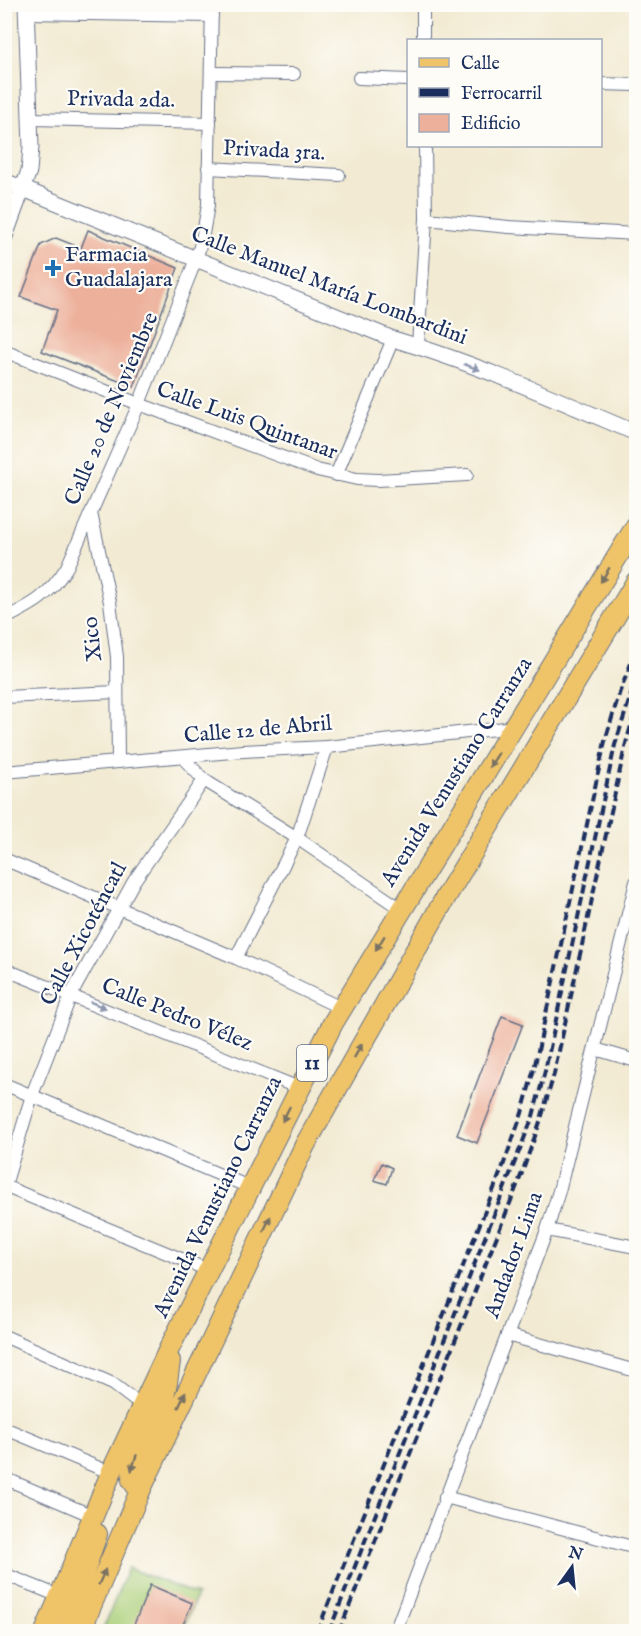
<svg xmlns="http://www.w3.org/2000/svg" width="641" height="1636" viewBox="0 0 641 1636" font-family="'IM FELL English',serif">
  <style>
    .green { fill: #abcf79; stroke: #637f6c; stroke-width: 1.5 }
    .building { fill: #edb19b }
    .lines { fill: none; stroke-linecap: round; stroke-linejoin: round }
    .minor-casing { stroke: #667087; stroke-width: 14 }
    .tertiary-casing { stroke: #667087; stroke-width: 17 }
    .primary-casing { stroke: #667087; stroke-width: 22 }
    .minor { stroke: #fff; stroke-width: 12 }
    .tertiary { stroke: #fff; stroke-width: 15 }
    .primary { stroke: #efc469; stroke-width: 20 }
    .rail { stroke: #1b2f5e; stroke-width: 4; stroke-dasharray: 9 4.5; stroke-linecap: butt }
    .oneway { fill: #8d97ae }
    .oneway2 { fill: #7a7263 }
    .poi-dot { fill: #1f6fb2; stroke: #fdfcf7; stroke-width: 2 }
    .labels { text-anchor: middle; dominant-baseline: central; stroke-width: 4.5; stroke-linejoin: round; paint-order: stroke }
    .shield { fill: #fdfcf7; stroke: #5f6c8c; stroke-width: 1.5 }
    .shield-label { font-size: 21px; font-weight: bold; fill: #1b2f5e }
    .street-label { font-size: 22px; fill: #1b2f5e; stroke: #fdfcf7 }
    .poi-label { font-size: 22px; fill: #1b2f5e; stroke: #fdfcf7; text-anchor: start }
  </style>
  <rect width="100%" height="100%" fill="#fdfcf7"/>
  <filter id="ink" filterUnits="userSpaceOnUse"><feTurbulence type="fractalNoise" baseFrequency=".0167" numOctaves="2"/><feDisplacementMap in="SourceGraphic" scale="12" xChannelSelector="R" yChannelSelector="G"/><feConvolveMatrix kernelMatrix="1 2 1 2 8 2 1 2 1" color-interpolation-filters="sRGB"/></filter>
  <filter id="wash" filterUnits="userSpaceOnUse"><feTurbulence type="fractalNoise" baseFrequency=".008" numOctaves="4" result="noise"/><feDisplacementMap in="SourceGraphic" scale="24" xChannelSelector="R" yChannelSelector="G"/><feGaussianBlur stdDeviation="1.35" result="paint"/><feColorMatrix in="noise" values="0 0 0 0 0 0 0 0 0 0 0 0 0 0 0 0 0 1.4 0 .05"/><feComposite in="paint" operator="in"/></filter>
  <g filter="url(#wash)">
    <rect width="100%" height="100%" fill="#f2ead2"/>
    <!-- green -->
    <path class="green" d="M 128,1568 L 197,1595 L 182,1631 L 102,1632 Z"/>
    <g id="blocks">
      <!-- building -->
      <g class="building">
        <path d="M 88,230 L 178,268 L 134,387 L 42,351 L 57,310 L 21,297 L 41,245 L 56,238 L 81,248 Z"/>
        <path d="M 502,1016 L 523,1024 L 477,1143 L 457,1135 Z"/>
        <path d="M 382,1163 L 392,1168 L 387,1184 L 374,1180 Z"/>
        <path d="M 150,1585 L 192,1603 L 180,1632 L 131,1632 Z"/>
      </g>
    </g>
  </g>
  <g filter="url(#ink)">
    <use href="#blocks" fill-opacity="0" stroke="#667087" stroke-width="1.5"/>
    <g class="lines">
      <!-- minor casing -->
      <g class="minor-casing">
        <g id="minor">
          <path d="M 423,4 L 423,40"/>
          <path d="M 26,13 L 212,16"/>
          <path d="M 212,73 L 294,74"/>
          <path d="M 359,78 L 408,80"/>
          <path d="M 600,84 L 636,85"/>
          <path d="M 31,119 L 210,123"/>
          <path d="M 208,168 L 339,175"/>
          <path d="M 426,219 L 509,227 L 636,234"/>
          <path d="M 418,346 L 426,219 L 425,146"/>
          <path d="M 4,351 L 139,404 L 317,470 L 357,479 L 378,480 L 467,475"/>
          <path d="M 336,475 L 393,339"/>
          <path d="M 91,513 L 110,602 L 117,657 L 118,762"/>
          <path d="M 4,619 C 34,604 49,596 67,567 L 139,404 L 196,259 L 202,240 L 208,205 L 212,4"/>
          <path d="M 4,697 L 117,692"/>
          <path d="M 183,758 L 204,780 L 297,838 L 401,909"/>
          <path d="M 4,772 L 243,751 L 327,747 L 515,727"/>
          <path d="M 4,859 L 236,958 L 341,1008"/>
          <path d="M 236,958 L 297,838 L 327,747"/>
          <path d="M 4,969 L 299,1088"/>
          <path d="M 595,1049 L 636,1061"/>
          <path d="M 4,1084 L 249,1187"/>
          <path d="M 4,1186 L 208,1270"/>
          <path d="M 4,1189 L 32,1095 L 71,995 L 134,881 L 204,780"/>
          <path d="M 547,1230 L 636,1247"/>
          <path d="M 507,1335 L 636,1371"/>
          <path d="M 4,1336 L 113,1384 L 142,1406"/>
          <path d="M 4,1428 L 111,1473"/>
          <path d="M 4,1478 L 93,1516"/>
          <path d="M 445,1497 L 636,1548"/>
          <path d="M 4,1574 L 59,1596"/>
          <path d="M 395,1632 L 547,1230 L 559,1191 L 636,882"/>
        </g>
      </g>
      <!-- tertiary casing -->
      <g class="tertiary-casing">
        <g id="tertiary">
          <path d="M 4,181 L 393,339 C 475,363 558,400 636,433"/>
          <path d="M 4,239 L 29,171 L 31,147 L 26,4"/>
        </g>
      </g>
      <!-- primary casing -->
      <g class="primary-casing">
        <g id="primary">
          <path d="M 140,1491 L 132,1480 L 133,1464 L 164,1396 L 167,1383 L 170,1361"/>
          <path d="M 45,1632 L 111,1473 L 169,1349 L 333,1023 L 636,526"/>
          <path d="M 67,1632 L 75,1599 L 97,1534"/>
          <path d="M 80,1632 L 140,1491 L 305,1145 L 447,895 L 636,582"/>
        </g>
      </g>
      <!-- minor -->
      <use href="#minor" class="minor"/>
      <!-- tertiary -->
      <use href="#tertiary" class="tertiary"/>
      <!-- primary -->
      <use href="#primary" class="primary"/>
      <!-- rail -->
      <g class="rail">
        <path d="M 317,1632 L 503,1166 L 522,1113 L 534,1069 L 605,741 L 620,691 L 636,651"/>
        <path d="M 329,1632 L 533,1116 L 545,1071 L 615,745 L 636,679"/>
        <path d="M 339,1632 L 522,1173 L 541,1119 L 554,1074 L 625,747 L 636,708"/>
      </g>
    </g>
    <!-- one-way arrows -->
    <defs><path id="oneway-solid" d="M-6-.8H1V-3.2L6.5 0L1 3.2V.8H-6Z" transform="scale(1.5)"/></defs>
    <g class="oneway">
      <use href="#oneway-solid" transform="translate(472 367) rotate(21)"/>
      <use href="#oneway-solid" transform="translate(98 1005) rotate(22)"/>
    </g>
    <g class="oneway2">
      <use href="#oneway-solid" transform="translate(605 575) rotate(121)"/>
      <use href="#oneway-solid" transform="translate(494 760) rotate(122)"/>
      <use href="#oneway-solid" transform="translate(380 943) rotate(122)"/>
      <use href="#oneway-solid" transform="translate(358 1051) rotate(-61)"/>
      <use href="#oneway-solid" transform="translate(286 1114) rotate(117)"/>
      <use href="#oneway-solid" transform="translate(267 1224) rotate(-65)"/>
      <use href="#oneway-solid" transform="translate(182 1400) rotate(-65)"/>
      <use href="#oneway-solid" transform="translate(134 1463) rotate(108)"/>
      <use href="#oneway-solid" transform="translate(102 1577) rotate(-66)"/>
    </g>
  </g>
  <!-- markers -->
  <path class="poi-dot" d="M50 259h6v6h6v6h-6v6h-6v-6h-6v-6h6z"/>
  <g class="labels">
    <!-- shield labels -->
    <rect class="shield" x="297" y="1045" width="30" height="36" rx="4.5"/>
    <g class="shield-label">
      <text x="312" y="1063">11</text>
    </g>
    <!-- street labels -->
    <g class="street-label">
      <text transform="translate(121 100) rotate(1)">Privada 2da.</text>
      <text transform="translate(274 151) rotate(3)">Privada 3ra.</text>
      <text transform="translate(329 286) rotate(21)">Calle Manuel María Lombardini</text>
      <text transform="translate(112 409) rotate(-67)">Calle 20 de Noviembre</text>
      <text transform="translate(247 421) rotate(20)">Calle Luis Quintanar</text>
      <text transform="translate(93 639) rotate(-96)">Xico</text>
      <text transform="translate(258 730) rotate(-5)">Calle 12 de Abril</text>
      <text transform="translate(457 772) rotate(-58)">Avenida Venustiano Carranza</text>
      <text transform="translate(84 934) rotate(-62)">Calle Xicoténcatl</text>
      <text transform="translate(177 1015) rotate(22)">Calle Pedro Vélez</text>
      <text transform="translate(218 1197) rotate(-64)">Avenida Venustiano Carranza</text>
      <text transform="translate(514 1255) rotate(-70)">Andador Lima</text>
    </g>
    <!-- poi labels -->
    <g class="poi-label">
      <text x="65" y="255">Farmacia<tspan x="65" dy="25">Guadalajara</tspan></text>
    </g>
  </g>
  <!-- margin -->
  <rect width="641" height="1636" fill="none" stroke="#fdfcf7" stroke-width="24"/>
  <!-- legend -->
  <rect x="407" y="39" width="195" height="108" fill="#fdfcf7" stroke="#a3aaba" stroke-width="1.5"/>
  <rect x="419" y="58" width="30" height="9" fill="#efc469" stroke="#a3aaba" stroke-width="1.5"/>
  <text x="461" y="69" font-size="18" fill="#1b2f5e">Calle</text>
  <rect x="419" y="88" width="30" height="9" fill="#1b2f5e" stroke="#a3aaba" stroke-width="1.5"/>
  <text x="461" y="99" font-size="18" fill="#1b2f5e">Ferrocarril</text>
  <rect x="419" y="114" width="30" height="18" fill="#edb19b" stroke="#a3aaba" stroke-width="1.5"/>
  <text x="461" y="129" font-size="18" fill="#1b2f5e">Edificio</text>
  <!-- north arrow -->
  <g transform="translate(572 1567) rotate(15)" stroke="#fdfcf7" stroke-width="4.5" paint-order="stroke">
  <path d="M0-4.5L10 22L0 15L-10 22Z" fill="#1b2f5e"/>
  <text y="-9" font-size="16" font-weight="bold" text-anchor="middle" fill="#1b2f5e">N</text>
  </g>
</svg>
